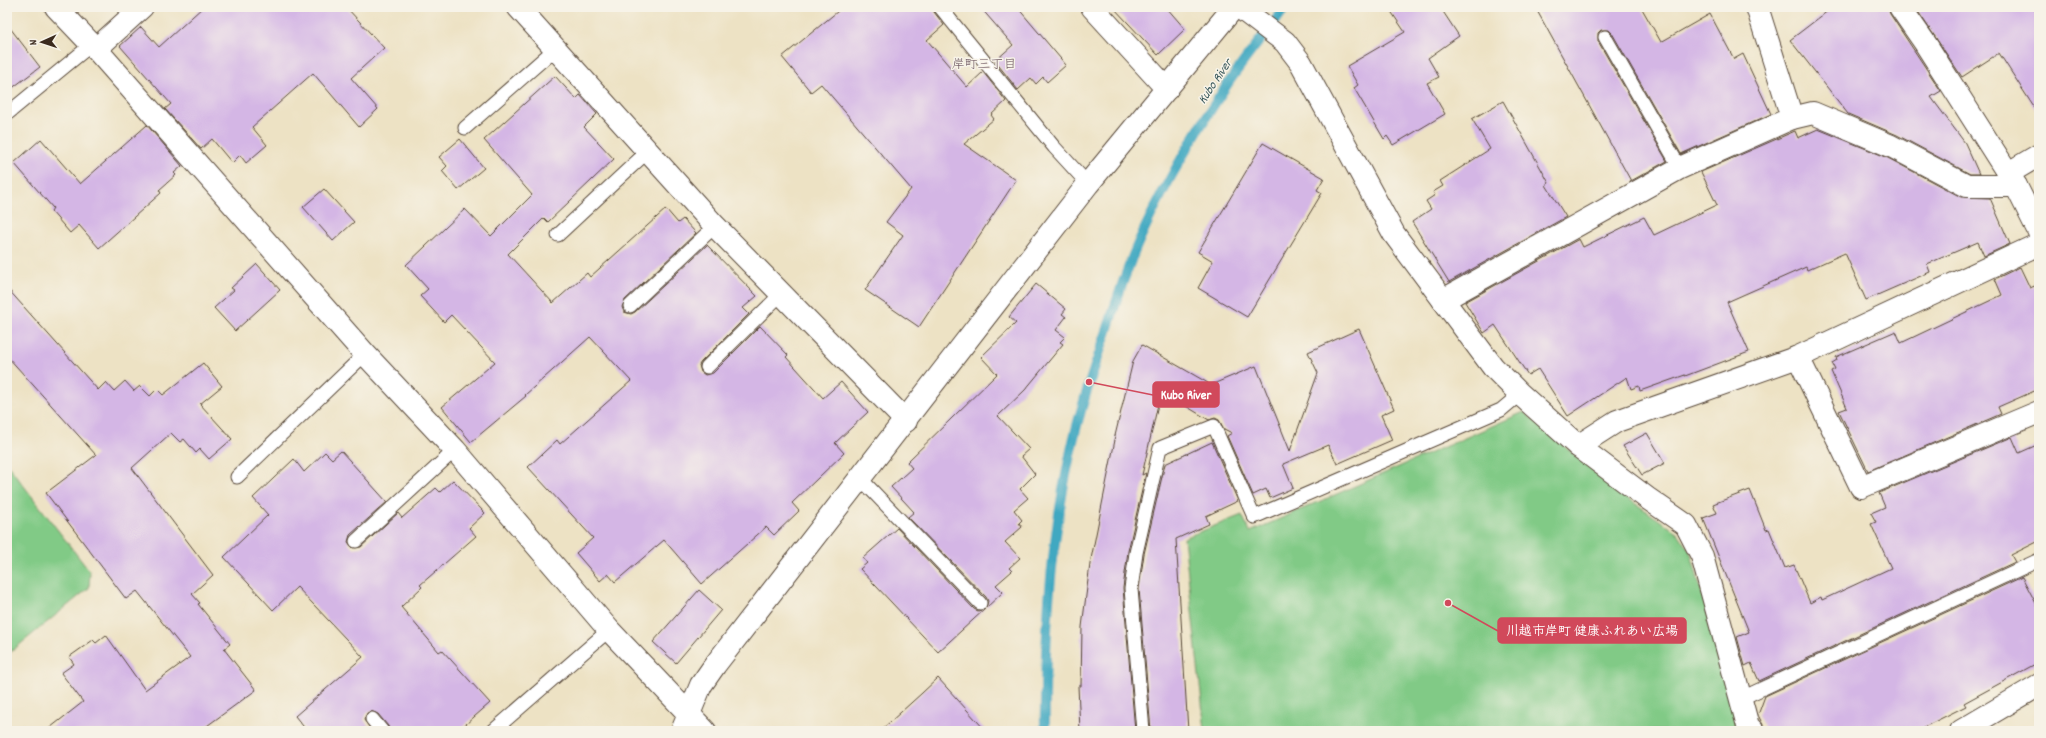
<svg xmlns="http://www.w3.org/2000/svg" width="2046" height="738" viewBox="0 0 2046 738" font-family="Dekko,'Klee One',sans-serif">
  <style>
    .green { fill: #81ca86; stroke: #5e7a52 }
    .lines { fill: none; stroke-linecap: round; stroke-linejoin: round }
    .stream { stroke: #41a8c1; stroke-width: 10 }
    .building { fill: #d4b6e5 }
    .lane-casing { stroke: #564637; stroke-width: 15 }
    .street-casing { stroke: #564637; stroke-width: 24 }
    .lane { stroke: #fff; stroke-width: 13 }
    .street { stroke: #fff; stroke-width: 22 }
    .labels { text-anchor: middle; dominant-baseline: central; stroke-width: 3; stroke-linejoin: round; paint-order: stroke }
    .neighbourhood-label { font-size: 13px; fill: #715b64; stroke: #f7f3e8 }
    .water-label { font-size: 13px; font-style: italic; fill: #3d5c5f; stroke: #f7f3e8 }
    .leader { fill: none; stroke: #d1495b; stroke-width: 1.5 }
    .callout-dot { fill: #d1495b; stroke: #f7f3e8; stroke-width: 1.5 }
    .callout { fill: #d1495b; stroke: #d1495b; stroke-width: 1.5 }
    .callout-label { font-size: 13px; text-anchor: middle; font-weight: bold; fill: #fff }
  </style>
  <rect width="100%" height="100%" fill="#f7f3e8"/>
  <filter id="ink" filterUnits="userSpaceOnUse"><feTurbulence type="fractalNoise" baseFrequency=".025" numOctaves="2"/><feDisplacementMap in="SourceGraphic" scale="8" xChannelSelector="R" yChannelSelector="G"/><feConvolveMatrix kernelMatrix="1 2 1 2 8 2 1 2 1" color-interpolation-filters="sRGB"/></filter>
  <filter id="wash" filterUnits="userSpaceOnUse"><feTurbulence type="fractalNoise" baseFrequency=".012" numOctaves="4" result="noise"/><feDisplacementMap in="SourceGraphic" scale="16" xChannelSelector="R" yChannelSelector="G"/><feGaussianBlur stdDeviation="0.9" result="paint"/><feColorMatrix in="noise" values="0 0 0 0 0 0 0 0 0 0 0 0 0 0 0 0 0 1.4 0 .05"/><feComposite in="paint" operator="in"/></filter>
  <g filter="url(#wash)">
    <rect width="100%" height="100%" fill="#ede2c4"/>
    <!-- green -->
    <g class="green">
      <path d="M 1524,412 L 1616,490 L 1678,533 L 1690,551 L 1741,731 L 1205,731 L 1184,538 L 1242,515 L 1250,532 Z"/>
      <path d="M 7,464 L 90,572 L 89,588 L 7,655 Z"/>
    </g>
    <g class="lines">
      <!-- stream -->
      <path class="stream" d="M 1045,731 C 1044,639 1050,545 1070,455 C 1079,412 1093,371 1107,331 C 1118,296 1129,261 1145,228 C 1168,179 1197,130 1227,85 C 1245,58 1266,33 1286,7"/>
    </g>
    <g id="blocks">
      <!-- building -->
      <g class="building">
        <path d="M 203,7 L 346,7 L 384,48 L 351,78 L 378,109 L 359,127 L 313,73 L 252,127 L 267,145 L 246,163 L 240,155 L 232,163 L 212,139 L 201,149 L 165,109 L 171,104 L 120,46 L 141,27 L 159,47 Z"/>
        <path d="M 843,7 L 932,7 L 934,12 L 944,25 L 927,40 L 967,87 L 983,72 L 1006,101 L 991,115 L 994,119 L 964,144 L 1016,180 L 919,327 L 865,290 L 903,235 L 886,222 L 911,189 L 821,84 L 811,92 L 782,57 Z"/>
        <path d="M 980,7 L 1017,7 L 1066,65 L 1047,82 L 1043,77 L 1036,84 L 1031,78 L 1018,90 L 995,61 L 1013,45 Z"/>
        <path d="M 1113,7 L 1166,7 L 1185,29 L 1158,55 Z"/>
        <path d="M 1388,7 L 1440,7 L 1459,36 L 1428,58 L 1439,77 L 1427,83 L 1445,114 L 1393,145 L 1387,136 L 1384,139 L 1354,88 L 1358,85 L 1347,66 L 1405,32 Z"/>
        <path d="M 1535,7 L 1641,7 L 1661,42 L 1710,14 L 1734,59 L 1743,54 L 1771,114 L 1681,154 L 1612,33 L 1609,30 L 1601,30 L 1598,33 L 1598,41 L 1667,161 L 1631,181 Z"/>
        <path d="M 1833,7 L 1888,7 L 1890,14 L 1941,91 L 1931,97 L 1965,143 L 1979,174 L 1970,174 L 1897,135 L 1848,114 L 1790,40 Z"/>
        <path d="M 1915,7 L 2033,7 L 2039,17 L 2039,115 L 1999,53 L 1962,77 Z"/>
        <path d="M 7,24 L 40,67 L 7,92 Z"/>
        <path d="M 555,76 L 576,99 L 580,95 L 597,114 L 584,127 L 614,159 L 548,222 L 544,218 L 508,254 L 553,303 L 587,273 L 590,277 L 666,209 L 678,223 L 683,219 L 696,233 L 625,300 L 622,307 L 624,312 L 631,314 L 635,312 L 707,245 L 757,296 L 743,308 L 749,314 L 701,362 L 699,365 L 701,372 L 705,375 L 713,373 L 760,326 L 788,355 L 786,357 L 823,398 L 841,382 L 868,412 L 835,443 L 844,453 L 792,503 L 799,511 L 774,535 L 766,527 L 702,584 L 664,540 L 615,582 L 608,574 L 600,581 L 576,553 L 593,538 L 528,467 L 557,440 L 560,444 L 631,381 L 590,337 L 525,395 L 526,396 L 471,442 L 442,407 L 495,362 L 451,315 L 444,322 L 420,296 L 428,289 L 406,265 L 465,209 L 491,236 L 532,195 L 484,140 Z"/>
        <path d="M 1503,101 L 1549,183 L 1546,185 L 1566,217 L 1449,282 L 1412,222 L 1431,209 L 1426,201 L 1435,195 L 1433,192 L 1443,186 L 1440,181 L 1490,149 L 1472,119 Z"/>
        <path d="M 147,125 L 182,166 L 174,173 L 176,175 L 159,190 L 161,193 L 99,248 L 79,225 L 70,233 L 51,211 L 53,208 L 14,163 L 41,139 L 80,184 Z"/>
        <path d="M 1818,129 L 1886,157 L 1961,197 L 1990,198 L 2010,244 L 1984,256 L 1978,242 L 1927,264 L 1930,272 L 1866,300 L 1845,253 L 1807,270 L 1806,267 L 1727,302 L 1749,352 L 1685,376 L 1685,375 L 1640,391 L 1639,386 L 1631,389 L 1627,377 L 1568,416 L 1538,369 L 1528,375 L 1495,325 L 1484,333 L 1465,302 L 1579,239 L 1583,247 L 1644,217 L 1654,235 L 1717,205 L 1701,172 L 1795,131 L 1798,138 Z"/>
        <path d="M 460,139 L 484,168 L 458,190 L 442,171 L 447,166 L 439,157 Z"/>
        <path d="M 1263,143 L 1324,178 L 1317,190 L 1322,193 L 1247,317 L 1198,288 L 1213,261 L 1198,252 Z"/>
        <path d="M 324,189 L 354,222 L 333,241 L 303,207 Z"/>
        <path d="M 257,264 L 280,290 L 235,331 L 214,308 L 234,290 L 231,288 Z"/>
        <path d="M 2020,267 L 2030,288 L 2039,284 L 2039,389 L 1998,407 L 2001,414 L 1868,471 L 1839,411 L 1847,408 L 1831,371 L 1835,369 L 1832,363 L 1837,360 L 1836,357 L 1896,331 L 1901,343 L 2002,295 L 1995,279 Z"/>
        <path d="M 1036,284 L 1066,309 L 1062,314 L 1066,317 L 1056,330 L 1065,337 L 1060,342 L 1063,344 L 1025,390 L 998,416 L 1029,449 L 1021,456 L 1035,474 L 1020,489 L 1028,498 L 1014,510 L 1022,520 L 1019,523 L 1022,527 L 1005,542 L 1020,558 L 1009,568 L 1012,571 L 996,585 L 1003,592 L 986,608 L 988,601 L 986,597 L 908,517 L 914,512 L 891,487 L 912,468 L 907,462 L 997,374 L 981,357 L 1016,323 L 1009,317 Z"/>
        <path d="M 7,288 L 98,390 L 106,382 L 114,391 L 125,381 L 134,391 L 140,386 L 150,396 L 157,389 L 163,395 L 203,363 L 222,386 L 200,404 L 232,439 L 209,459 L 200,449 L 196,453 L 184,439 L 180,442 L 171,433 L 132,468 L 213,575 L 192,594 L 200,603 L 198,604 L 230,644 L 224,649 L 256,690 L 200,731 L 46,731 L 83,702 L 61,673 L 74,664 L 69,657 L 93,640 L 96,643 L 106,635 L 145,690 L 190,657 L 137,591 L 126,599 L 46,493 L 96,455 L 7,356 Z"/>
        <path d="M 1359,329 L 1394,409 L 1381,415 L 1392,440 L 1337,464 L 1328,445 L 1283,464 L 1293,488 L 1270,498 L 1266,489 L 1253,495 L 1227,436 L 1232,433 L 1224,429 L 1219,420 L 1215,418 L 1209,420 L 1161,391 L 1142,475 L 1146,473 L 1128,551 L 1123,588 L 1135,731 L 1080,731 L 1078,686 L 1081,686 L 1082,627 L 1090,564 L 1115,440 L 1114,440 L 1133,361 L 1142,345 L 1208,383 L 1206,387 L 1256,366 L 1290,451 L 1318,373 L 1308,352 Z"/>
        <path d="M 1647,433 L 1665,463 L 1642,475 L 1623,446 Z"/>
        <path d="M 2012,437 L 2019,453 L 2039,444 L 2039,541 L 2011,555 L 2015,562 L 1759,681 L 1751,663 L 1745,666 L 1737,637 L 1749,632 L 1703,518 L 1717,513 L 1713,504 L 1750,490 L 1766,530 L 1769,529 L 1785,568 L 1794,565 L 1810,603 L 1821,597 L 1822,600 L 1891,568 L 1871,524 L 1876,522 L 1871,513 L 1885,507 L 1879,493 Z"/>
        <path d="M 1212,442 L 1238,501 L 1206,516 L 1209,524 L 1176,539 L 1188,731 L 1151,731 L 1139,589 L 1144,554 L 1165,464 Z"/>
        <path d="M 341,451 L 387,502 L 350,535 L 348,542 L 353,548 L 361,547 L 398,513 L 402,518 L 436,488 L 440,492 L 453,480 L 485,513 L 469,528 L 476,536 L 420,585 L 422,587 L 401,607 L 439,652 L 442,650 L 490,703 L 458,731 L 390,731 L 388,726 L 378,714 L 371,711 L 367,713 L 364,720 L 372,731 L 307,731 L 295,716 L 363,657 L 297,587 L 273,610 L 224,557 L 268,515 L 253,498 L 294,459 L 304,472 L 325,452 L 332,459 Z"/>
        <path d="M 897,528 L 974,609 L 978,611 L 985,609 L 938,652 L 860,569 L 867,563 L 863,558 Z"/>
        <path d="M 2022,577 L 2039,609 L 2039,662 L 1964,703 L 1966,706 L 1916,731 L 1766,731 L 1758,715 L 1765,696 Z"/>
        <path d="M 699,590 L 721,610 L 676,663 L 653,642 Z"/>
        <path d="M 938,678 L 986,731 L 880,731 L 922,693 Z"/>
      </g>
    </g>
  </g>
  <g filter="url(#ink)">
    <use href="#blocks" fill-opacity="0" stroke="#564637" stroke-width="1"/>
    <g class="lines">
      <!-- lane casing -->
      <g class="lane-casing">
        <g id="lane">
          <path d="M 940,7 L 1054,147 L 1088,184"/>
          <path d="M 1605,37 L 1680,168"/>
          <path d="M 7,114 L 91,45"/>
          <path d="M 465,128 L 556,48"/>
          <path d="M 558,235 L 648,151"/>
          <path d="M 630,306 L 715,226"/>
          <path d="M 707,367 L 782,293"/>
          <path d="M 237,477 L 365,354"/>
          <path d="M 860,478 L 980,603"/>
          <path d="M 356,541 L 455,450"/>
          <path d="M 1742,698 L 2039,560"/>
          <path d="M 372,719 L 382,731"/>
          <path d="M 493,731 L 609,630"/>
          <path d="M 1143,731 L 1131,589 L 1136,553 L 1160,448 L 1214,426 L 1254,517 L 1501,410 L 1520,394"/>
        </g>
      </g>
      <!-- street casing -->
      <g class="street-casing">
        <g id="street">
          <path d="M 56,7 L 96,49 L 365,354 L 455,450 L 609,630 L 705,731"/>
          <path d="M 518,7 L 715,226 L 906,421"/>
          <path d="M 1092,7 L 1167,89"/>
          <path d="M 1239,7 L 1285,42 L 1301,63 L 1394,234 L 1493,367 L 1520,394 L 1578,446 L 1647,498 L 1686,525 L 1702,556 L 1748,726 L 1753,731"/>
          <path d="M 1757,7 L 1792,118 L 1813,113 L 1891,146 L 1967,186 L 2016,186"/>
          <path d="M 1900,7 L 1925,43 L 2016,186 L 2039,232"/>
          <path d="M 96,49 L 142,7"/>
          <path d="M 2007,174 L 2039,155"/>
          <path d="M 1443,300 L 1680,168 L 1792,118"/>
          <path d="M 1798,357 L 1861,487 L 2039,412"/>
          <path d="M 1578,446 L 1617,421 L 1798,357 L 2039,244"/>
          <path d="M 682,731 L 701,685 L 715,665 L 1088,184 L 1234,7"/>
          <path d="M 1961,731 L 2039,685"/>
        </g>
      </g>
      <!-- lane -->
      <use href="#lane" class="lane"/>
      <!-- street -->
      <use href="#street" class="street"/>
    </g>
  </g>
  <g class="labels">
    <!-- neighbourhood labels -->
    <g class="neighbourhood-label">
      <text x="984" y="65">岸町三丁目</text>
    </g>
    <!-- water labels -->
    <g class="water-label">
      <text transform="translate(1216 82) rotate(-56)">Kubo River</text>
    </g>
  </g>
  <!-- callouts -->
  <path class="leader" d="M1089 382L1153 395M1448 603L1498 631"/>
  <g class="callout-dot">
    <circle cx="1089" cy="382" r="4"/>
    <circle cx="1448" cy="603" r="4"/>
  </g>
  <g class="callout">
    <rect x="1153" y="382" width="66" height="25" rx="4"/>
    <rect x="1498" y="618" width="188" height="25" rx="4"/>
  </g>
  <g class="callout-label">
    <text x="1186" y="399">Kubo River</text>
    <text x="1592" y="635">川越市岸町 健康ふれあい広場</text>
  </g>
  <!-- margin -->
  <rect width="2046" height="738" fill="none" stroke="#f7f3e8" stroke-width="24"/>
  <!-- north arrow -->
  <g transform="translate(42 42) rotate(267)" stroke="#f7f3e8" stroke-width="3" paint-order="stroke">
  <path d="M0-3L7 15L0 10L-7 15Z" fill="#3b2a1e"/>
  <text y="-6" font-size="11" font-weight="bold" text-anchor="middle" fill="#3b2a1e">N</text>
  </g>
</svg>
